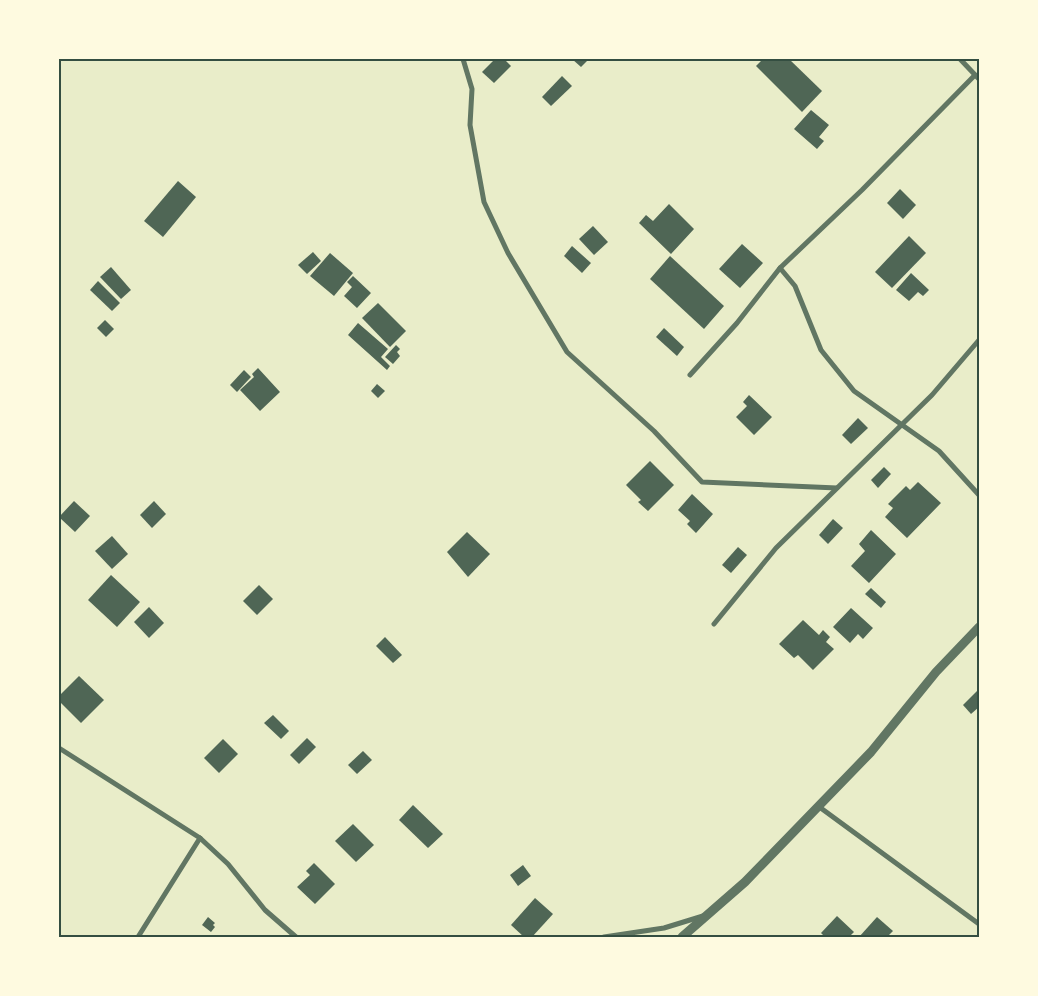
<svg xmlns="http://www.w3.org/2000/svg" width="1038" height="996" viewBox="0 0 1038 996" font-family="'DejaVu Sans',sans-serif">
  <style>
    .building { fill: #4f6655 }
    .lines { fill: none; stroke-linecap: round; stroke-linejoin: round }
    .minor { stroke: #617663; stroke-width: 5 }
    .tertiary { stroke: #617663; stroke-width: 9 }
    .neatline { fill: none; stroke: #344e41; stroke-width: 2 }
  </style>
  <rect width="100%" height="100%" fill="#e9edc9"/>
  <!-- building -->
  <g class="building">
    <path d="M 495,59 L 504,59 L 511,66 L 494,83 L 482,72 Z"/>
    <path d="M 572,59 L 589,59 L 581,67 Z"/>
    <path d="M 763,59 L 789,59 L 822,91 L 802,112 L 756,66 Z"/>
    <path d="M 562,76 L 572,86 L 551,106 L 542,97 Z"/>
    <path d="M 811,110 L 829,125 L 819,137 L 824,141 L 817,149 L 794,129 Z"/>
    <path d="M 178,181 L 196,197 L 163,237 L 144,221 Z"/>
    <path d="M 900,189 L 916,205 L 903,219 L 887,203 Z"/>
    <path d="M 669,204 L 694,229 L 671,254 L 639,223 L 646,215 L 653,221 Z"/>
    <path d="M 593,226 L 608,242 L 594,255 L 579,239 Z"/>
    <path d="M 909,236 L 926,253 L 892,288 L 875,272 Z"/>
    <path d="M 742,244 L 763,263 L 740,288 L 719,269 Z"/>
    <path d="M 572,246 L 591,263 L 582,273 L 564,256 Z"/>
    <path d="M 313,252 L 321,261 L 307,274 L 298,265 Z"/>
    <path d="M 330,253 L 353,273 L 334,296 L 310,276 Z"/>
    <path d="M 670,256 L 724,306 L 704,329 L 650,279 Z"/>
    <path d="M 111,267 L 131,290 L 121,299 L 100,277 Z"/>
    <path d="M 911,273 L 929,290 L 923,296 L 918,292 L 909,301 L 896,290 Z"/>
    <path d="M 353,276 L 371,293 L 357,308 L 344,296 L 352,287 L 347,282 Z"/>
    <path d="M 98,281 L 120,303 L 112,311 L 90,290 Z"/>
    <path d="M 378,303 L 406,331 L 390,347 L 362,318 Z"/>
    <path d="M 105,320 L 114,329 L 106,337 L 97,328 Z"/>
    <path d="M 358,323 L 388,349 L 381,357 L 390,366 L 387,370 L 348,335 Z"/>
    <path d="M 664,328 L 684,347 L 677,356 L 656,337 Z"/>
    <path d="M 396,345 L 400,349 L 397,352 L 400,356 L 393,364 L 385,357 Z"/>
    <path d="M 258,368 L 280,392 L 260,411 L 240,390 L 254,377 L 252,374 Z"/>
    <path d="M 244,370 L 251,377 L 237,392 L 230,385 Z"/>
    <path d="M 377,384 L 385,391 L 378,398 L 371,391 Z"/>
    <path d="M 749,395 L 772,417 L 754,435 L 736,417 L 747,406 L 743,402 Z"/>
    <path d="M 858,418 L 868,428 L 851,444 L 842,435 Z"/>
    <path d="M 650,461 L 674,485 L 648,511 L 638,502 L 641,500 L 626,485 Z"/>
    <path d="M 884,467 L 891,474 L 878,488 L 871,480 Z"/>
    <path d="M 918,482 L 941,503 L 907,538 L 885,517 L 893,508 L 888,504 L 906,486 L 910,490 Z"/>
    <path d="M 692,494 L 713,514 L 696,533 L 687,524 L 690,521 L 678,510 Z"/>
    <path d="M 74,501 L 90,516 L 75,532 L 59,517 Z"/>
    <path d="M 154,501 L 166,514 L 152,528 L 140,515 Z"/>
    <path d="M 833,519 L 843,528 L 828,544 L 819,535 Z"/>
    <path d="M 871,530 L 896,554 L 869,583 L 851,566 L 865,551 L 859,544 Z"/>
    <path d="M 467,532 L 490,554 L 468,577 L 447,552 Z"/>
    <path d="M 112,536 L 128,554 L 112,569 L 95,551 Z"/>
    <path d="M 738,547 L 747,555 L 731,573 L 722,565 Z"/>
    <path d="M 111,575 L 140,602 L 117,627 L 88,600 Z"/>
    <path d="M 259,585 L 273,599 L 257,615 L 243,601 Z"/>
    <path d="M 871,588 L 886,602 L 881,608 L 865,594 Z"/>
    <path d="M 149,607 L 164,623 L 149,638 L 134,622 Z"/>
    <path d="M 851,608 L 873,628 L 863,639 L 858,634 L 850,643 L 833,627 Z"/>
    <path d="M 803,620 L 819,635 L 823,630 L 830,637 L 826,642 L 834,649 L 813,670 L 798,655 L 794,658 L 779,644 Z"/>
    <path d="M 385,637 L 402,655 L 393,663 L 376,646 Z"/>
    <path d="M 79,676 L 104,700 L 81,723 L 59,701 L 59,696 Z"/>
    <path d="M 979,689 L 979,707 L 971,714 L 963,705 Z"/>
    <path d="M 273,715 L 289,731 L 281,739 L 264,723 Z"/>
    <path d="M 307,738 L 316,747 L 299,764 L 290,755 Z"/>
    <path d="M 223,739 L 238,754 L 219,773 L 204,758 Z"/>
    <path d="M 363,751 L 372,760 L 357,774 L 348,765 Z"/>
    <path d="M 413,805 L 443,834 L 428,848 L 399,820 Z"/>
    <path d="M 353,824 L 374,845 L 356,862 L 335,841 Z"/>
    <path d="M 314,863 L 335,884 L 315,904 L 297,887 L 310,875 L 306,871 Z"/>
    <path d="M 523,865 L 531,876 L 518,886 L 510,875 Z"/>
    <path d="M 535,898 L 553,914 L 532,937 L 524,937 L 511,925 Z"/>
    <path d="M 837,916 L 854,932 L 849,937 L 825,937 L 821,933 Z"/>
    <path d="M 208,917 L 215,923 L 213,925 L 215,927 L 211,932 L 202,925 Z"/>
    <path d="M 877,917 L 893,931 L 887,937 L 859,937 Z"/>
  </g>
  <g class="lines">
    <!-- minor -->
    <g class="minor">
      <path d="M 463,59 L 472,89 L 470,125 L 484,202 L 508,253 L 567,352 L 654,431 L 702,482 L 837,488"/>
      <path d="M 960,59 L 979,79"/>
      <path d="M 780,268 L 795,286 L 821,350 L 854,391 L 939,451 L 979,495"/>
      <path d="M 690,375 L 737,323 L 780,268 L 862,190 L 975,75"/>
      <path d="M 714,624 L 776,548 L 932,395 L 979,340"/>
      <path d="M 59,748 L 200,838 L 228,864 L 265,910 L 296,937"/>
      <path d="M 818,806 L 979,924"/>
      <path d="M 138,937 L 200,838"/>
      <path d="M 604,937 L 664,928 L 703,916"/>
    </g>
    <!-- tertiary -->
    <path class="tertiary" d="M 682,937 L 745,882 L 871,752 L 936,672 L 979,627"/>
  </g>
  <!-- border -->
  <rect width="1038" height="996" fill="none" stroke="#fefae0" stroke-width="120"/>
  <rect x="60" y="60" width="918" height="876" class="neatline"/>
</svg>
